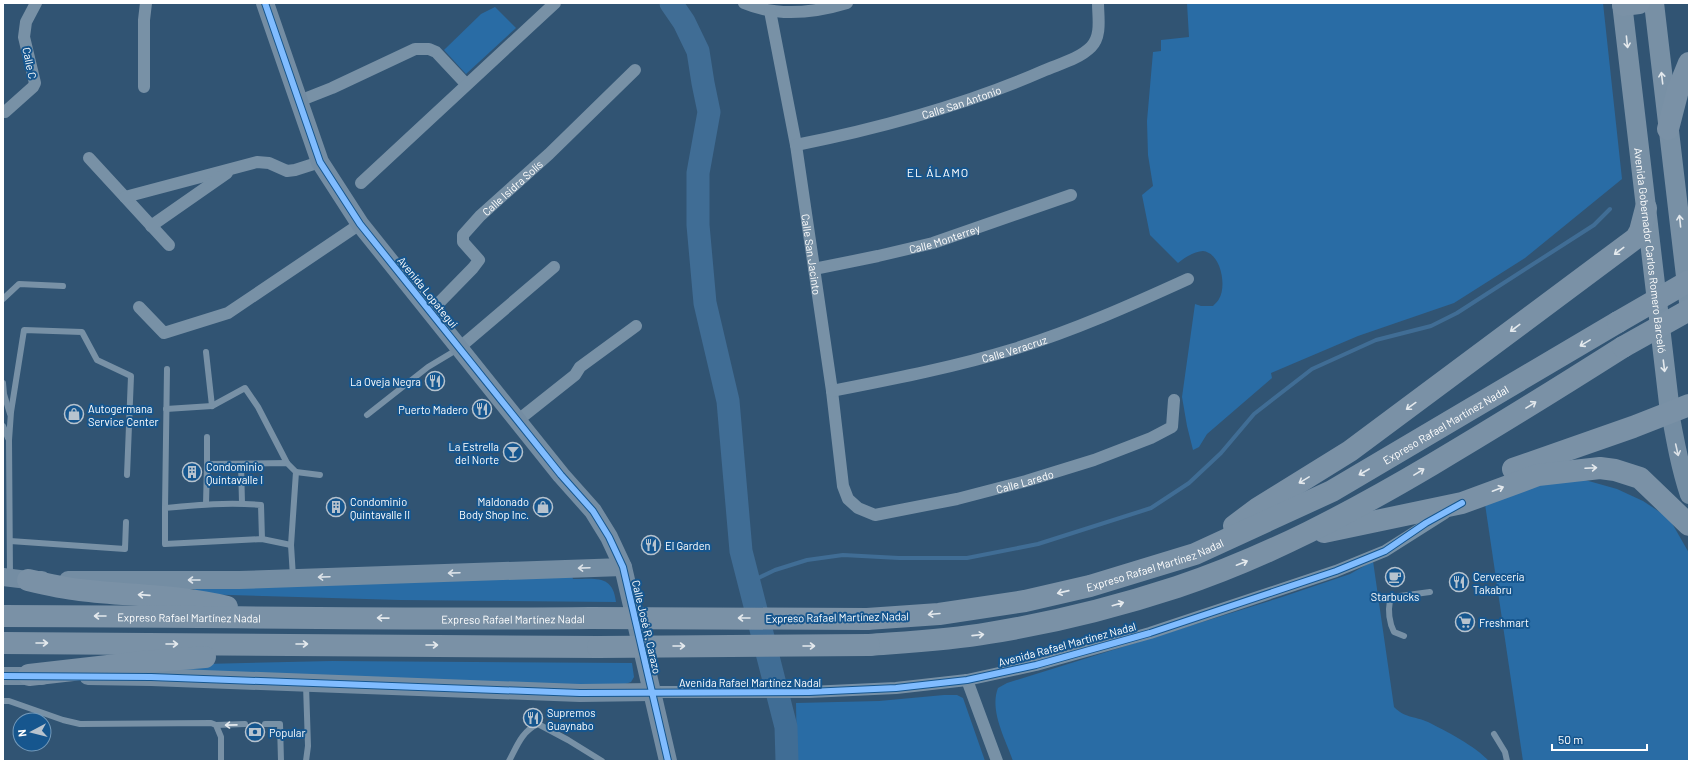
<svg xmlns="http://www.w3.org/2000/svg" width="1692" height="764" viewBox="0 0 1692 764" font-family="Barlow,sans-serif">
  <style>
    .green { fill: #296ca5 }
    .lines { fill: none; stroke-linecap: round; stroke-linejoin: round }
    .stream { stroke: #406d95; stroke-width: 4 }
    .river { stroke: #406d95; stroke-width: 23 }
    .lane { stroke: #7891a6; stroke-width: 6 }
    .street { stroke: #7891a6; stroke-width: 12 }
    .secondary { stroke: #748da3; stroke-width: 18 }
    .primary { stroke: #7890a5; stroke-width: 20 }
    .highway { stroke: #7a91a6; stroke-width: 22 }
    .highway-bridge { stroke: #7a91a6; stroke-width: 22 }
    .cycleway-casing { stroke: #16568e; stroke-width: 8 }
    .cycleway { stroke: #80bcff; stroke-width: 6 }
    .oneway { stroke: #e4e9ed }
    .oneway2 { stroke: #dce2e8 }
    .labels { text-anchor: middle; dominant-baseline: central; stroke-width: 4; stroke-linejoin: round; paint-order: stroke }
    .street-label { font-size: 11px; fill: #fff; stroke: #16568e }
    .poi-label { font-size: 11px; fill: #fff; stroke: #16568e; text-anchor: start }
    .neighbourhood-label { font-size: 12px; letter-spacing: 1px; fill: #fff; stroke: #16568e }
  </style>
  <rect width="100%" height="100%" fill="#315473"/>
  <!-- green -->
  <g class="green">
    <path d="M 1187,3 L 1603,3 L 1622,179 L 1525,258 L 1454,303 L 1358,336 L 1271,373 L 1272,378 L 1207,434 L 1199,447 L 1193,450 L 1187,426 L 1182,397 L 1195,304 L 1201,306 L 1213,306 C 1215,304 1218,301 1219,299 C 1227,286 1221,253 1203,251 C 1195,251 1184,258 1178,263 L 1150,235 L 1142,195 L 1153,186 L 1148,155 L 1147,121 L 1153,52 L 1161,51 L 1161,40 L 1189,37 Z"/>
    <path d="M 495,7 L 516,28 L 466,74 L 444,50 L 481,14 Z"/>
    <path d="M 1585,480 L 1617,489 L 1643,501 L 1669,518 L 1689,553 L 1689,761 L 1523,761 L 1485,504 L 1544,484 Z"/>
    <path d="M 1373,561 L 1394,707 C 1405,718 1414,716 1428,722 C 1446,731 1475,746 1489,761 L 1013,761 C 1006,740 989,711 998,688 L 1007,683 L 1282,597 L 1350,574 Z"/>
    <path d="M 572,576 L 573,579 C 595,579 613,574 616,602 L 400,600 L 195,594 L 194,587 Z"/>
    <path d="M 332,661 L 632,663 L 634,677 L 631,682 L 617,687 L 162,671 L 162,665 Z"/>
    <path d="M 944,695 L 957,695 L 963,698 L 985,761 L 797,761 L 796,703 L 879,701 Z"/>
  </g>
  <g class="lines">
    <!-- stream -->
    <path class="stream" d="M 750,582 L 775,570 L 807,560 L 843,555 L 899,558 L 967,558 L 1038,544 L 1151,508 L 1189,483 L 1221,453 L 1254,414 L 1312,369 L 1376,340 L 1431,326 L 1457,313 L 1594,225 L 1610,209"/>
    <!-- river -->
    <path class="river" d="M 671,3 L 684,22 L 698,51 L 703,83 L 709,112 L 698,173 L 698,225 L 705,303 L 728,401 L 741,551 L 786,727 L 787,761"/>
    <!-- lane -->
    <g class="lane">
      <path d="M 3,299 L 19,284 L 63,286"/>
      <path d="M 3,383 L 4,394 L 10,414"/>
      <path d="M 212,406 L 245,388 L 258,407 L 287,463"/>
      <path d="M 166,409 L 212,406 L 206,352"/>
      <path d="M 367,415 L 428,367 L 458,349"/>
      <path d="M 3,426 L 8,438"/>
      <path d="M 207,437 L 207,464 L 287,463 L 296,472 L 291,545 L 293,577"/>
      <path d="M 241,464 L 242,503"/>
      <path d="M 296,472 L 320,475"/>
      <path d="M 206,504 L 207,464"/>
      <path d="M 165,508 L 167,369"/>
      <path d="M 262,539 L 165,544 L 165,508 C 197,505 228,502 261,505 L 262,539 L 291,545"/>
      <path d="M 10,541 L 125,549 L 126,522"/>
      <path d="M 10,576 L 9,440 L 11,412 L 24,330 L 82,332 L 97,360 L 131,376 L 127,475"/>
      <path d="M 1404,636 L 1394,632 C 1389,622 1388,611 1390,600 L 1400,596 L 1430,592"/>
      <path d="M 306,685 L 308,746 L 306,761"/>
      <path d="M 3,701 L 9,701 L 63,720 L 80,724 L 211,723 L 216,725 L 221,737 L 221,761"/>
      <path d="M 265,724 L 280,724 L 281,761"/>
      <path d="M 216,725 L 245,724"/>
      <path d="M 1494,734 L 1505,752 L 1507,761"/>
      <path d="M 509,761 C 517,746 522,731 538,724 L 568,740 L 602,761"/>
    </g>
    <!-- street -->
    <g class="street">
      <path d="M 744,3 C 777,17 814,13 847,3"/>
      <path id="s1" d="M 770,11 L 796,145 L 832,391 L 843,486 L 848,499 L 858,508 L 875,515 L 957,499 L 1026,481 L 1094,460 L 1151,438 L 1172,427 L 1174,400"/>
      <path d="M 144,87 L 144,20 L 146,3"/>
      <path d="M 299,101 L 332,88 L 415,49 L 429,49 L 436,52 L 466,84"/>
      <path d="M 5,112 L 33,87 L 35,83 L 24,37 L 26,22 L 36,3"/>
      <path id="s2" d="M 796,145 C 881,128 963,106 1043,71 C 1059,64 1079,59 1091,47 C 1102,36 1098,17 1098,3"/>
      <path d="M 89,158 L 169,245"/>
      <path d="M 361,183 L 555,3"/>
      <path d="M 125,197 L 257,162 L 269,163 L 287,171 L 295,170 L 320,162"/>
      <path d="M 151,226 L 227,173"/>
      <path id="s3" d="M 814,269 L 878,256 L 933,243 L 1071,195"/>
      <path d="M 139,307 L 164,333 L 228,313 L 360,224"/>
      <path id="s4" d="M 430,312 L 473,268 L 479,260 L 463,242 L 463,235 L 480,216 L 549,154 L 635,70"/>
      <path d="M 459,348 L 554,267"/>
      <path id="s5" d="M 832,391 C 893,379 955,367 1014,349 C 1075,330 1131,305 1188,279"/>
      <path d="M 517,421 L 575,375 L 580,367 L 636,326"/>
      <path d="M 967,680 L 997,761"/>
      <path d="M 652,692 L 809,692 L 896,688 L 967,680 L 1036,665 L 1150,633 L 1336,571 L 1385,551 L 1445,513"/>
    </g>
    <!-- secondary -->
    <g class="secondary">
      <path d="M 265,3 L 320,162 L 360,224 L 561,475 L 593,511 L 609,537 L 623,567 L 668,761"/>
      <path d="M 1670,412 C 1675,440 1680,468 1689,495"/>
      <path d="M 3,577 L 28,580 L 42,580"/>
      <path d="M 68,580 L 239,580 L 623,567"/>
      <path d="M 3,676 L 42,676"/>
      <path d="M 88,676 L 151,677 L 580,693 L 652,692"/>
    </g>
    <!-- primary -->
    <g class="primary">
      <path id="s6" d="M 1622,3 L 1670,412"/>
      <path d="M 1654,3 L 1689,302"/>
    </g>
    <!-- highway -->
    <g class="highway">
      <path d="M 1623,5 L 1639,3"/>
      <path d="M 1668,129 L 1678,90 L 1689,63"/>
      <path d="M 1513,469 L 1633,427 L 1689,405"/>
      <path d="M 1234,526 L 1258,508 L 1350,451 L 1636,238 L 1640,231 L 1646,208"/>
      <path d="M 1324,532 L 1462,503 L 1538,475 L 1600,468 L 1615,470 L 1640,478 L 1689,525"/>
      <path d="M 28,580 C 45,584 62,588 80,590 C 129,596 178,595 227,607"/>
      <path id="s7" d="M 3,616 C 199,616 395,620 590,618"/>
      <path id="s8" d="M 867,619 L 939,614 L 1025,601 L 1090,586 L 1195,554 L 1332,491 L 1618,322"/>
      <path d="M 3,643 L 598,647"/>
      <path d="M 869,645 C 909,642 949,640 989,633 C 1052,623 1116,607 1177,587 C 1267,557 1352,512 1433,464 C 1497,426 1560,387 1623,347"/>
      <path d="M 29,675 L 143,662 L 205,657"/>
    </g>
    <!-- highway-bridge -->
    <g class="highway-bridge">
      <path d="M 1618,322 L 1689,281"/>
      <path d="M 1623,347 L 1689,310"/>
      <path d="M 590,618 L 867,619"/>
      <path d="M 598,647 L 869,645"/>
    </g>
    <!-- cycleway casing -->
    <g class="cycleway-casing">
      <g id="cycleway">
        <path d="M 265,3 L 320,162 L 360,224 L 561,475 L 593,511 L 609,537 L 623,567 L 668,761"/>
        <path d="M 3,676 L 151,677 L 580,693 L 809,692 L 896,688 L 967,680 L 1036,665 L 1150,633 L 1336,571 L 1385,551 L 1426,523 L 1462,503"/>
      </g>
    </g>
    <!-- cycleway -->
    <use href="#cycleway" class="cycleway"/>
  </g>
  <!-- one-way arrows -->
  <defs><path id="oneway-shaft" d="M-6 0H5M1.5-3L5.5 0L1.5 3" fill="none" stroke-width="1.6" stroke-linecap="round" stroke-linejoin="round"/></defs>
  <g class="oneway">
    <use href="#oneway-shaft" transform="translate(1627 42) rotate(84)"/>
    <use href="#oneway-shaft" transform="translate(1662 78) rotate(-97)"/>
    <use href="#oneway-shaft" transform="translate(1680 221) rotate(-96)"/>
    <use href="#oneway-shaft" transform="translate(1619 251) rotate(143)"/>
    <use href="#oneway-shaft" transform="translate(1515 328) rotate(143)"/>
    <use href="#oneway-shaft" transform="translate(1585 343) rotate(149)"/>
    <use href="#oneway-shaft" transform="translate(1664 366) rotate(83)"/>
    <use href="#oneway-shaft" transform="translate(1531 405) rotate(-32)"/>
    <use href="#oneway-shaft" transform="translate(1411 406) rotate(144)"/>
    <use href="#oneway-shaft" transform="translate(1591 468) rotate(-3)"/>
    <use href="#oneway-shaft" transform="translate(1364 472) rotate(150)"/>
    <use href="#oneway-shaft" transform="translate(1419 472) rotate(-31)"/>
    <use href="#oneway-shaft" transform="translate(1304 480) rotate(149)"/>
    <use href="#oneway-shaft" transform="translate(1498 489) rotate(-21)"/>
    <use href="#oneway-shaft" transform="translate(1242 563) rotate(-21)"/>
    <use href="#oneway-shaft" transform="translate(1063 592) rotate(167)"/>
    <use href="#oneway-shaft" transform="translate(144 595) rotate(-176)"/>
    <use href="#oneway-shaft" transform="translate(1118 604) rotate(-16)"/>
    <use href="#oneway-shaft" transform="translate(934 614) rotate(175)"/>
    <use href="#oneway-shaft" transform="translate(100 616) rotate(-180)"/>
    <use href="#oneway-shaft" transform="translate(383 618) rotate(-179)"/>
    <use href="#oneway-shaft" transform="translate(744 618) rotate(-180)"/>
    <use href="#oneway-shaft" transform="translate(978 635) rotate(-6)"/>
    <use href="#oneway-shaft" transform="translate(42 643)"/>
    <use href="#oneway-shaft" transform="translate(172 644)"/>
    <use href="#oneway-shaft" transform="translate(302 644)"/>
    <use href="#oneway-shaft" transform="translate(432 645)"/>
    <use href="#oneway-shaft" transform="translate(679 646)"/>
    <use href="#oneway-shaft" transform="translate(809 646)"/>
    <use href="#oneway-shaft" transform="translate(231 725) rotate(179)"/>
  </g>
  <g class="oneway2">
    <use href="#oneway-shaft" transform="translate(1677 450) rotate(77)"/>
    <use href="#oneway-shaft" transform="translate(584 568) rotate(178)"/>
    <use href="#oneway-shaft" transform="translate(454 573) rotate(178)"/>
    <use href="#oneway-shaft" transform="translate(324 577) rotate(178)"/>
    <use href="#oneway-shaft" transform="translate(194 580) rotate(180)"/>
  </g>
  <!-- icons -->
  <defs>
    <g id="restaurant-ring" transform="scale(1)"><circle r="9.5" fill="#16568e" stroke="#b7c3ce" stroke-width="1.5"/><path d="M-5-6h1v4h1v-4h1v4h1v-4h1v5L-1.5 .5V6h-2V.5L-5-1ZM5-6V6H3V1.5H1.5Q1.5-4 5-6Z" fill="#b7c3ce"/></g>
    <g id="shop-ring" transform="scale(1)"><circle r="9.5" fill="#16568e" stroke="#b7c3ce" stroke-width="1.5"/><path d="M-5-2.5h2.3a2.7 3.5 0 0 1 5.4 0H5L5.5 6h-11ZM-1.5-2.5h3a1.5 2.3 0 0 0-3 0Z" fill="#b7c3ce"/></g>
    <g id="bar-ring" transform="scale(1)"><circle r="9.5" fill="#16568e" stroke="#b7c3ce" stroke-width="1.5"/><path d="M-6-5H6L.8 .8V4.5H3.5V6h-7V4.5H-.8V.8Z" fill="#b7c3ce"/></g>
    <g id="building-ring" transform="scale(1)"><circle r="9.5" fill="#16568e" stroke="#b7c3ce" stroke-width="1.5"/><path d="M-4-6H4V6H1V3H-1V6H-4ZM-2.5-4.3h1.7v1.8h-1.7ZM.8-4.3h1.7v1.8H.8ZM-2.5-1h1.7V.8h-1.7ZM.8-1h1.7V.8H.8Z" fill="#b7c3ce"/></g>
    <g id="cafe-ring" transform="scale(1)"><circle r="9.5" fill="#16568e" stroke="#b7c3ce" stroke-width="1.5"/><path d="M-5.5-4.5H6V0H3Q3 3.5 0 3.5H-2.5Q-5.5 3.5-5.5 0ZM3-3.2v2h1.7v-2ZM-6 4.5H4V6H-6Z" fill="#b7c3ce"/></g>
    <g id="supermarket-ring" transform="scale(1)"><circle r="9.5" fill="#16568e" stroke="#b7c3ce" stroke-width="1.5"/><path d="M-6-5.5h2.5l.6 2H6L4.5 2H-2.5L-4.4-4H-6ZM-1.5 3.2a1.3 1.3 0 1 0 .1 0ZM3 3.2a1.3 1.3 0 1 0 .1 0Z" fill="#b7c3ce"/></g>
    <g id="bank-ring" transform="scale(1)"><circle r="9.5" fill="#16568e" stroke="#b7c3ce" stroke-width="1.5"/><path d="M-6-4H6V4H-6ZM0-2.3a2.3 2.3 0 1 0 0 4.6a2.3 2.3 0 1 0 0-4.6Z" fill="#b7c3ce"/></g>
  </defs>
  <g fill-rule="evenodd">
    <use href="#restaurant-ring" x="435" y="381"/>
    <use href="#restaurant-ring" x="482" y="409"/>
    <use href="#shop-ring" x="74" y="414"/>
    <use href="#bar-ring" x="513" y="452"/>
    <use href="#building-ring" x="192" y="472"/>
    <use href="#building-ring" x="336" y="507"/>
    <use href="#shop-ring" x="543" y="507"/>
    <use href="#restaurant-ring" x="651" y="545"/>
    <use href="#cafe-ring" x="1395" y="577"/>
    <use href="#restaurant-ring" x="1459" y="582"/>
    <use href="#supermarket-ring" x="1465" y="622"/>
    <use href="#restaurant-ring" x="533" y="718"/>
    <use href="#bank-ring" x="255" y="732"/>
  </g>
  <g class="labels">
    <!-- street labels -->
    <g class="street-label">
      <text transform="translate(30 63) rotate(78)">Calle C</text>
      <text stroke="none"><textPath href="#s2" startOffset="171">Calle San Antonio</textPath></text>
      <text stroke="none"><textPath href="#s4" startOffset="171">Calle Isidra Solís</textPath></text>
      <text stroke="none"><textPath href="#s3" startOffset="134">Calle Monterrey</textPath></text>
      <text stroke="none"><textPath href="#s6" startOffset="249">Avenida Gobernador Carlos Romero Barceló</textPath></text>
      <text stroke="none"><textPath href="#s1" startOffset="247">Calle San Jacinto</textPath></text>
      <text transform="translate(428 292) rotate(51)">Avenida Lopategui</text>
      <text stroke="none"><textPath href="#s5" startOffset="187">Calle Veracruz</textPath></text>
      <text stroke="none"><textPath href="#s8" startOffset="618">Expreso Rafael Martínez Nadal</textPath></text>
      <text stroke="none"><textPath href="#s1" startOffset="680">Calle Laredo</textPath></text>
      <text stroke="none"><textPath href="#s8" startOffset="294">Expreso Rafael Martínez Nadal</textPath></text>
      <text stroke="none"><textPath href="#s7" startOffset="186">Expreso Rafael Martínez Nadal</textPath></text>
      <text transform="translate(837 617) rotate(-1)">Expreso Rafael Martínez Nadal</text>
      <text stroke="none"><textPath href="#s7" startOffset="510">Expreso Rafael Martínez Nadal</textPath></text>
      <text transform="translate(647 627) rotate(77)">Calle José R. Carazo</text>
      <text transform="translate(1067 644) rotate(-15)">Avenida Rafael Martínez Nadal</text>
      <text x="750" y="682">Avenida Rafael Martínez Nadal</text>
    </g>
    <!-- poi labels -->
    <g class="poi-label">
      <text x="421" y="381" text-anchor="end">La Oveja Negra</text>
      <text x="88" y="408">Autogermana<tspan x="88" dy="13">Service Center</tspan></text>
      <text x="468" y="409" text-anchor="end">Puerto Madero</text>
      <text x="499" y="446" text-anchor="end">La Estrella<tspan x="499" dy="13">del Norte</tspan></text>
      <text x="206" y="466">Condominio<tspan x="206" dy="13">Quintavalle I</tspan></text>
      <text x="350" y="501">Condominio<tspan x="350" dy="13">Quintavalle II</tspan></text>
      <text x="529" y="501" text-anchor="end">Maldonado<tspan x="529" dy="13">Body Shop Inc.</tspan></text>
      <text x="665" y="545">El Garden</text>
      <text x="1473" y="576">Cervecería<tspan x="1473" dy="13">Takabru</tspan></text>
      <text x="1395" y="596" text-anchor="middle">Starbucks</text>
      <text x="1479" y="622">Freshmart</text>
      <text x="547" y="712">Supremos<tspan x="547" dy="13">Guaynabo</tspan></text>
      <text x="269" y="732">Popular</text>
    </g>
    <!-- neighbourhood labels -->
    <g class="neighbourhood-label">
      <text x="938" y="172">EL ÁLAMO</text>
    </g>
  </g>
  <!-- border -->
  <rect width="1692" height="764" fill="none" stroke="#ffffff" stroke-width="8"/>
  <!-- north arrow -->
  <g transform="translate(32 732) rotate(263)"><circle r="19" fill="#16568e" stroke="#739abb"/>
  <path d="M0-3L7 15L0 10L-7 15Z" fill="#b7c3ce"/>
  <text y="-6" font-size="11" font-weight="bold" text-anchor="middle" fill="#ffffff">N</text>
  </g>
  <!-- scale -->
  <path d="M1552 744v6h95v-6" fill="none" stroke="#ffffff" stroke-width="2"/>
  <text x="1558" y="744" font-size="12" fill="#ffffff" stroke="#16568e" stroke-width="3" paint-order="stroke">50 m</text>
</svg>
